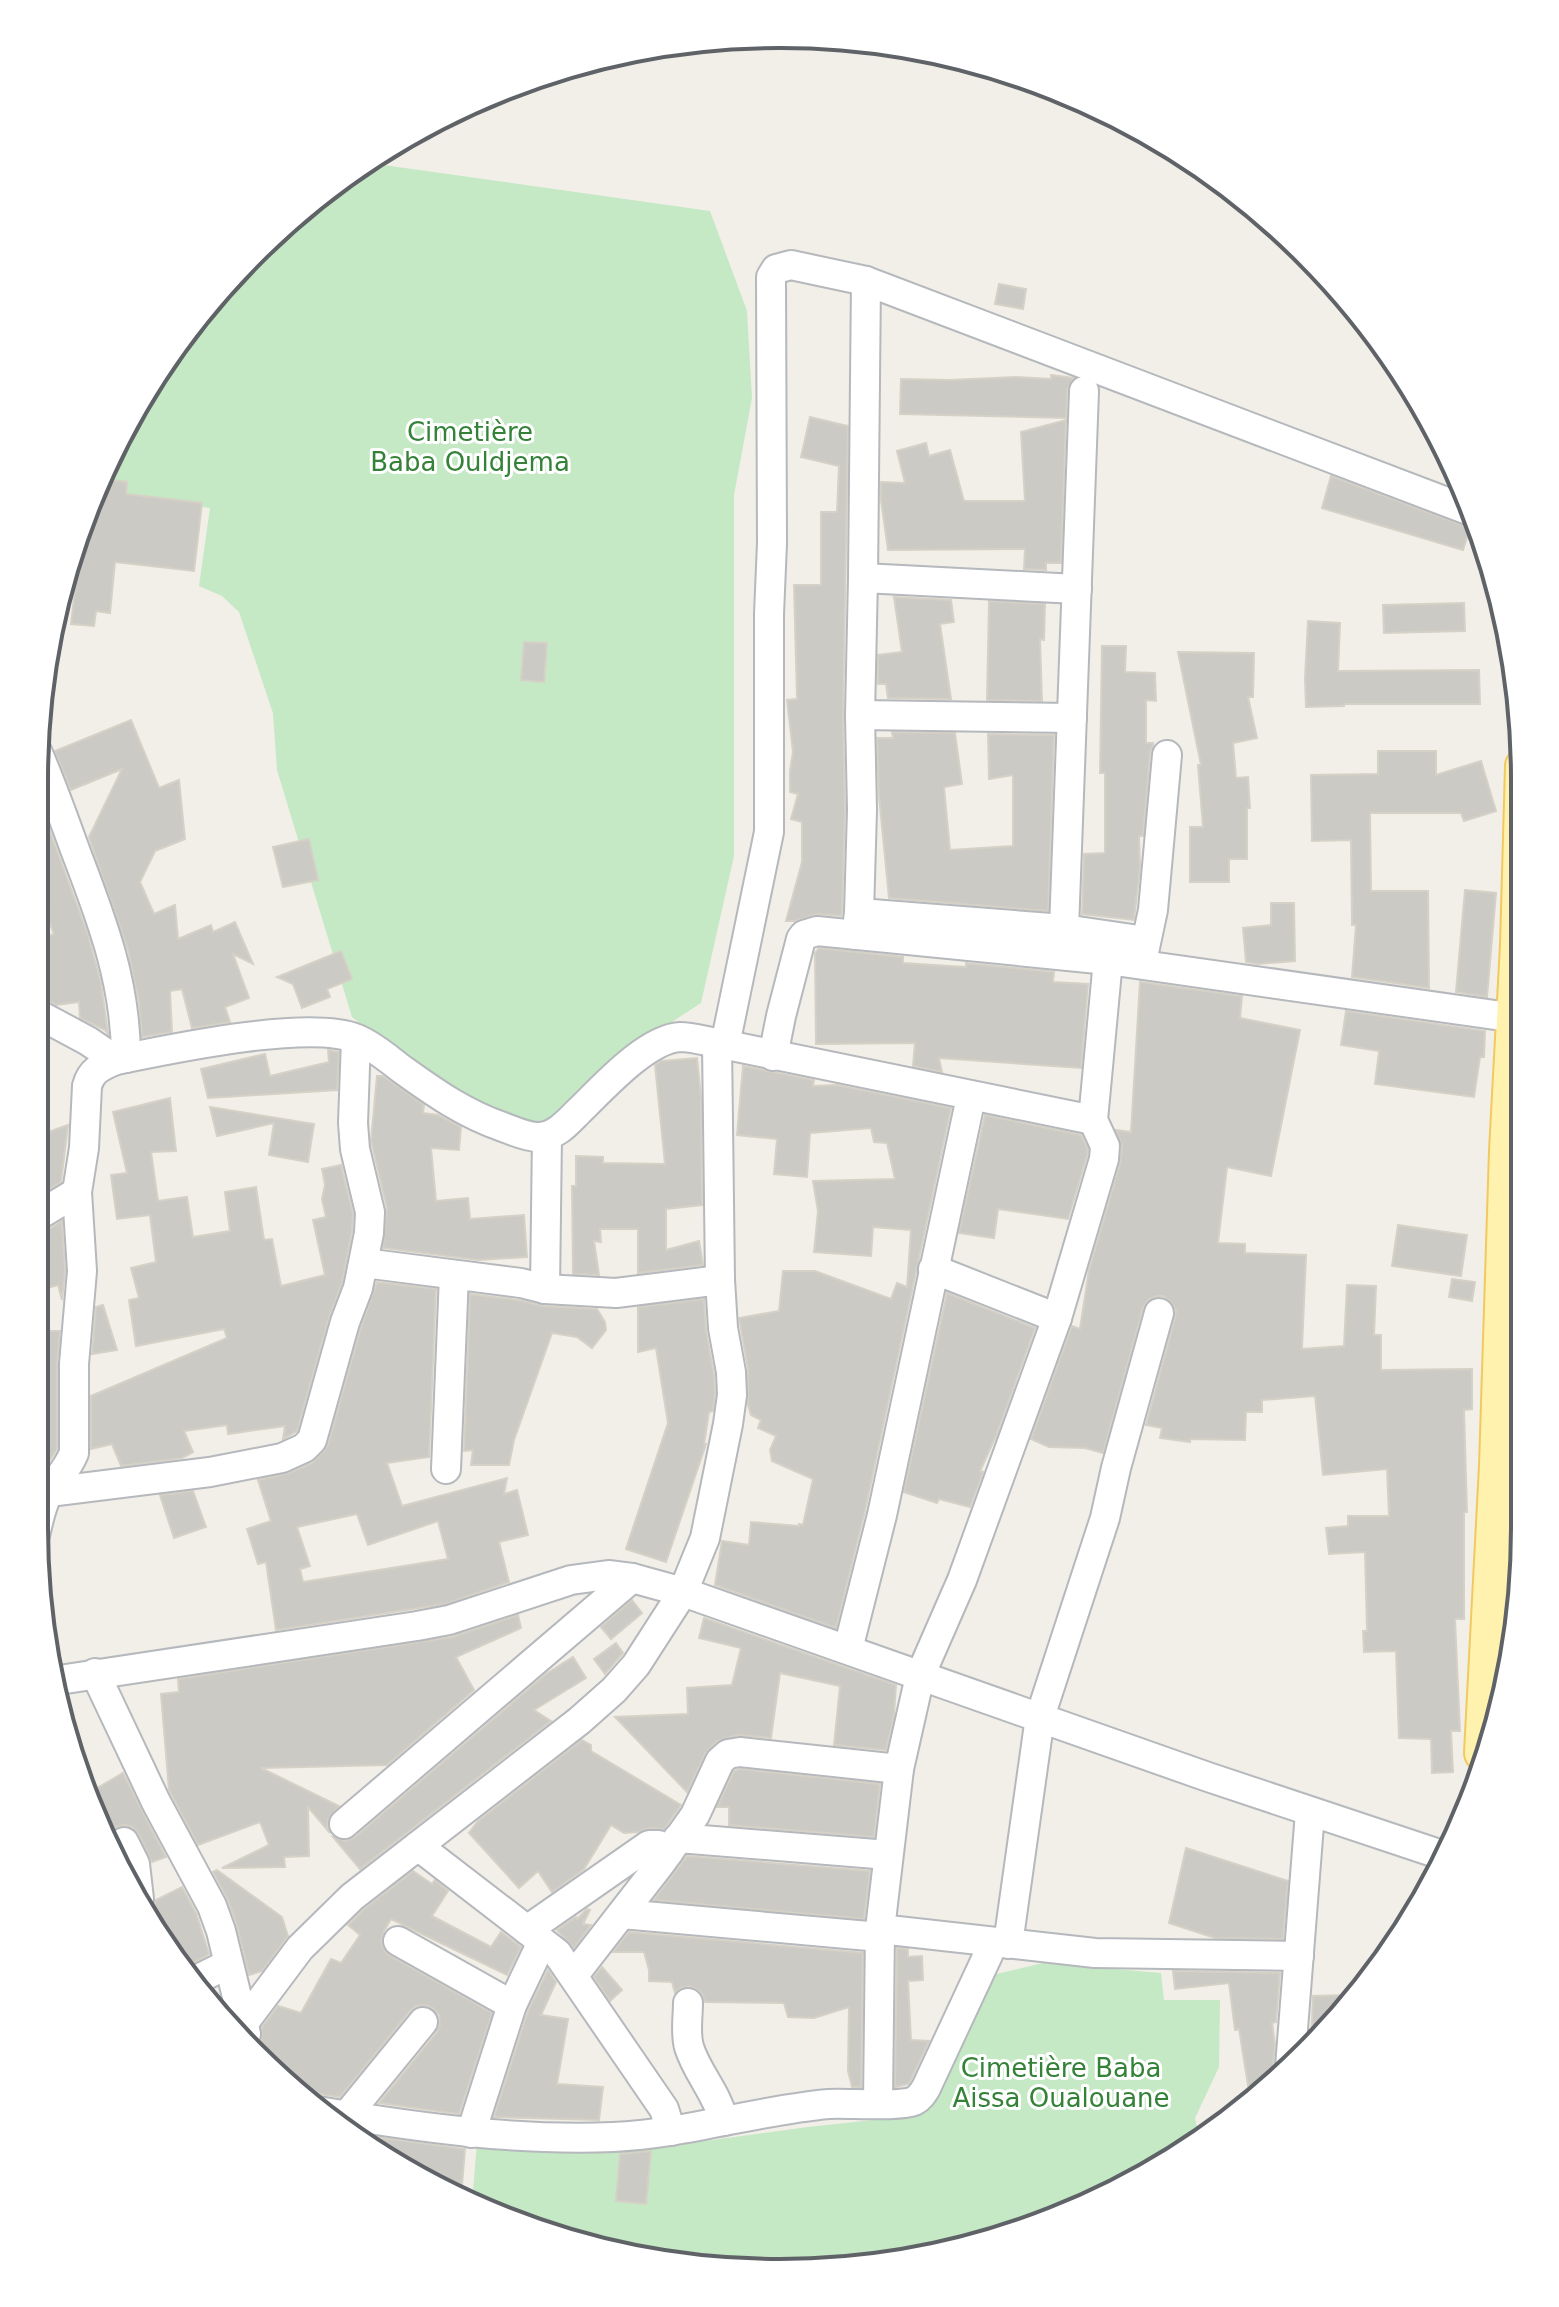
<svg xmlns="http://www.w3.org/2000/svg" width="1559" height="2307" viewBox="0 0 1559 2307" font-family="'DejaVu Sans',sans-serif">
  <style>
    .green { fill: #c5e8c5 }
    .building { fill: #cccac5; stroke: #d6d1c6; stroke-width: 2; fill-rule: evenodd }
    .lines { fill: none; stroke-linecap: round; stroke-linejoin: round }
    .minor-casing { stroke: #b5b8bc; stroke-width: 32 }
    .major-casing { stroke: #f2c960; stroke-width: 40 }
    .minor { stroke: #fff; stroke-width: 28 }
    .major { stroke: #fff2af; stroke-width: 36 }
    .labels { text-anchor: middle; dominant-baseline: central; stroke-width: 6; stroke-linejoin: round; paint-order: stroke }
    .park-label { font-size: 26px; fill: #348238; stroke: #fff }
    .rim { fill: none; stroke: #5f6368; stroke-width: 4 }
  </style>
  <rect width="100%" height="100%" fill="#f1efe8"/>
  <!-- green -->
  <g class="green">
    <path d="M 362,162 L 710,211 L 747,311 L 752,398 L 734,495 L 734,856 L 701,1003 L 632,1048 L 543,1125 L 466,1103 L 352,1017 L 277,770 L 273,713 L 239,612 L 222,596 L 199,586 L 210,508 L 96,492 L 111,449 L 252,253 Z"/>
    <path d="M 1043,1963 L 1161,1973 L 1164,2000 L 1220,2000 L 1219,2067 L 1195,2118 L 1199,2137 L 1152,2173 L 925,2259 L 730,2271 L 495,2216 L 472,2203 L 477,2142 L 639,2150 L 808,2127 L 921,2115 L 980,1978 Z"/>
  </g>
  <!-- building -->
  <g class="building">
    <path d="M 999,284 L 1026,289 L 1023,309 L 995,304 Z"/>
    <path d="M 1051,375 L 1074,378 L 1067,390 L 1066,418 L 900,414 L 901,379 L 950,380 L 1016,377 L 1051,379 Z"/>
    <path d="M 810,417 L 848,426 L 843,715 L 845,810 L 842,912 L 841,916 L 818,914 L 795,921 L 786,921 L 802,862 L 802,822 L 791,819 L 798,794 L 790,792 L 790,771 L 793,752 L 787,700 L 797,699 L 794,585 L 821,585 L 821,512 L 837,512 L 839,466 L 801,457 Z"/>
    <path d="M 1066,420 L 1061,563 L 1046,563 L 1046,570 L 1024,569 L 1025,549 L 888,550 L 881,500 L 881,482 L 905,483 L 897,451 L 926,443 L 929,456 L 950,450 L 964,501 L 1025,501 L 1021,432 Z"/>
    <path d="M 1331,476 L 1470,528 L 1463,550 L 1322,508 Z"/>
    <path d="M 101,479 L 127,482 L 126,494 L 202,503 L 194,571 L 115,562 L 110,613 L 96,611 L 94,626 L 71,624 L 79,555 L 75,555 Z"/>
    <path d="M 894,597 L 951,600 L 954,622 L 940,624 L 951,699 L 888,698 L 886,684 L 878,684 L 878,655 L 902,652 Z"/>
    <path d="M 989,601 L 1045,604 L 1044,640 L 1040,639 L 1042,701 L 987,700 Z"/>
    <path d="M 1464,603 L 1465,631 L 1384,633 L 1383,605 Z"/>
    <path d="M 1308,621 L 1340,623 L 1338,671 L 1479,670 L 1480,704 L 1344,704 L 1344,706 L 1306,707 L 1305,678 Z"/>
    <path d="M 524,642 L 547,643 L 544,682 L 521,680 Z"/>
    <path d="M 1102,646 L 1126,646 L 1125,672 L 1155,673 L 1156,701 L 1146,700 L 1146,743 L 1153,743 L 1153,745 L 1150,753 L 1143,836 L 1139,836 L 1140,867 L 1134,920 L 1082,914 L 1084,854 L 1105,853 L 1105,773 L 1100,773 Z"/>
    <path d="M 1178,652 L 1254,653 L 1253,697 L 1248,697 L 1257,738 L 1233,743 L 1236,778 L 1248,777 L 1250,808 L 1247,808 L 1247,859 L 1229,859 L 1229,882 L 1190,882 L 1190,827 L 1203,827 L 1198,765 L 1201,765 Z"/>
    <path d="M 131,720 L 159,788 L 179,780 L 185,839 L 155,851 L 140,882 L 154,914 L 175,905 L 178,939 L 211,925 L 213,932 L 235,922 L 253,964 L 233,954 L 249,998 L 225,1007 L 230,1022 L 192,1028 L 182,989 L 170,991 L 172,1032 L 142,1037 L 139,1002 L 128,950 L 89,837 L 122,769 L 71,790 L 55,751 Z"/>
    <path d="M 892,732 L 955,733 L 962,784 L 944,787 L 950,850 L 1013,846 L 1013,775 L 989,779 L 988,734 L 1054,735 L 1048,911 L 889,898 L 879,796 L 877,738 L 893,738 Z"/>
    <path d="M 1378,751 L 1436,751 L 1436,775 L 1481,761 L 1496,811 L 1464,821 L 1461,813 L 1370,813 L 1371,891 L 1428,891 L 1429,988 L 1352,977 L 1356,925 L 1352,925 L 1351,840 L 1312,841 L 1311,775 L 1378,774 Z"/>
    <path d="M 34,788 L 88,935 L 101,983 L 108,1034 L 105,1030 L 80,1018 L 79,1002 L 56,1005 L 48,1000 L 44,968 L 34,971 L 34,941 L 54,934 L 34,881 Z"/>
    <path d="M 309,839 L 318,880 L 283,887 L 273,847 Z"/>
    <path d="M 1465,890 L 1496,893 L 1487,997 L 1456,992 Z"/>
    <path d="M 1271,903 L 1294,903 L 1295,961 L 1258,964 L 1246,962 L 1243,928 L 1271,925 Z"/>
    <path d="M 819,948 L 903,957 L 903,963 L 966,967 L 966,963 L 1054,972 L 1053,982 L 1088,984 L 1081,1068 L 939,1058 L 942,1072 L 913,1066 L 915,1043 L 816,1044 L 815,953 Z"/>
    <path d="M 341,951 L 352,979 L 327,989 L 330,997 L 302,1008 L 293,984 L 277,977 Z"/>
    <path d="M 1140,982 L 1242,996 L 1240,1018 L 1300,1030 L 1271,1176 L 1227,1167 L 1218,1243 L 1245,1244 L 1245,1253 L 1306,1255 L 1302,1349 L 1344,1346 L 1347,1285 L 1376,1286 L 1374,1335 L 1381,1335 L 1381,1370 L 1472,1369 L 1472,1409 L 1464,1410 L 1467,1512 L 1464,1512 L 1464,1619 L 1455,1619 L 1460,1731 L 1451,1731 L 1453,1772 L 1432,1773 L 1431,1739 L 1399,1738 L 1396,1651 L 1364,1652 L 1363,1631 L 1367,1631 L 1365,1552 L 1329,1554 L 1326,1528 L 1348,1526 L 1348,1516 L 1389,1516 L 1387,1469 L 1323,1475 L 1315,1396 L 1262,1400 L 1262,1412 L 1246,1412 L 1245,1440 L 1190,1439 L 1190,1442 L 1160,1438 L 1162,1428 L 1146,1425 L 1175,1318 L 1176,1310 L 1170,1301 L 1163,1296 L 1156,1296 L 1148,1300 L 1143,1308 L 1103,1453 L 1085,1448 L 1049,1447 L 1031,1439 L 1072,1326 L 1080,1329 L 1089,1270 L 1120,1164 L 1122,1147 L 1116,1130 L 1131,1132 Z"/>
    <path d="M 1346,1011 L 1485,1031 L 1484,1057 L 1480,1057 L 1474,1097 L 1375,1084 L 1379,1051 L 1341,1045 Z"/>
    <path d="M 328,1050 L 339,1052 L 337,1090 L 208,1098 L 201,1069 L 265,1054 L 270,1076 L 329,1062 Z"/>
    <path d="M 697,1058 L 701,1097 L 702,1205 L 666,1209 L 666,1250 L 699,1241 L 703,1265 L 638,1273 L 638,1229 L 600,1229 L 601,1242 L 594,1241 L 599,1275 L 573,1274 L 572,1186 L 576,1186 L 576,1156 L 603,1157 L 603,1163 L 665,1164 L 655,1065 L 661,1061 Z"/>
    <path d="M 743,1066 L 814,1080 L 813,1086 L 837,1085 L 951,1108 L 865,1511 L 836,1628 L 715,1585 L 722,1541 L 749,1545 L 751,1522 L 799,1526 L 799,1524 L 803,1525 L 813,1479 L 772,1461 L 770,1450 L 776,1436 L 758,1428 L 761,1420 L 751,1415 L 748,1405 L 748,1369 L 739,1318 L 779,1311 L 783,1271 L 815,1271 L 891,1299 L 897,1283 L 907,1287 L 911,1230 L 873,1227 L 871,1256 L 814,1252 L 818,1211 L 813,1181 L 895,1179 L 887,1143 L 874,1142 L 871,1128 L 810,1133 L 807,1177 L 774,1174 L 777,1139 L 737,1135 Z"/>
    <path d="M 377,1076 L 383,1076 L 424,1105 L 423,1113 L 438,1115 L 461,1127 L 459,1150 L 431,1148 L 436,1201 L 468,1198 L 470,1219 L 524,1215 L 527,1257 L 478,1260 L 383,1248 L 387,1208 L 371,1141 Z"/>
    <path d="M 170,1098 L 176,1151 L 151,1152 L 158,1201 L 187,1197 L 193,1237 L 230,1231 L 225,1192 L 256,1187 L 264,1240 L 272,1239 L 281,1286 L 325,1275 L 313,1220 L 326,1217 L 322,1199 L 325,1185 L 322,1169 L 341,1165 L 353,1214 L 352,1231 L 342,1283 L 329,1317 L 297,1431 L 283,1439 L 285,1426 L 228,1434 L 227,1425 L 184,1431 L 193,1452 L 182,1458 L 121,1466 L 112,1444 L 91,1449 L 91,1396 L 227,1338 L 224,1329 L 136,1346 L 129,1300 L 139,1298 L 131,1268 L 156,1262 L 150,1215 L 117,1219 L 111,1175 L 127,1173 L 113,1112 Z"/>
    <path d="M 210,1107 L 314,1124 L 308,1162 L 269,1155 L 274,1123 L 217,1136 Z"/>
    <path d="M 985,1115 L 1081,1135 L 1088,1149 L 1087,1156 L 1068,1219 L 998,1209 L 994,1238 L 959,1233 Z"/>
    <path d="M 68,1125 L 61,1182 L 34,1198 L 34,1137 Z"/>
    <path d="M 62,1221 L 65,1271 L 62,1300 L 58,1285 L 34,1292 L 34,1235 L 43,1233 Z"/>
    <path d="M 1398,1225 L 1467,1235 L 1461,1276 L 1392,1266 Z"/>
    <path d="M 1452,1279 L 1475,1282 L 1472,1301 L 1449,1297 Z"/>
    <path d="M 377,1282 L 436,1289 L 429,1457 L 387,1463 L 402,1506 L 507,1478 L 504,1494 L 517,1490 L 528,1535 L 499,1542 L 509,1582 L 445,1604 L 276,1630 L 266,1562 L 258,1564 L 247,1529 L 271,1521 L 258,1480 L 289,1473 L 312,1463 L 324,1451 L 328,1445 L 361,1327 ZM 357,1514 L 368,1545 L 438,1521 L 448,1559 L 303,1582 L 300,1569 L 310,1566 L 297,1527 Z"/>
    <path d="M 947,1293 L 1035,1328 L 996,1436 L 980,1471 L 983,1472 L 970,1507 L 939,1499 L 937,1503 L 904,1492 Z"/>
    <path d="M 470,1294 L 518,1300 L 544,1306 L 597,1309 L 605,1322 L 606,1330 L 592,1348 L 577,1337 L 552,1333 L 514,1440 L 509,1465 L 471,1465 L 473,1450 L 464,1451 Z"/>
    <path d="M 704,1299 L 706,1331 L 714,1374 L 715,1394 L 713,1411 L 709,1412 L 704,1444 L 706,1444 L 666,1562 L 626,1549 L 668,1423 L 656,1348 L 638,1352 L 638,1307 Z"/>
    <path d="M 103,1305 L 117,1350 L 92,1354 L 96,1307 Z"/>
    <path d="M 34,1331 L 60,1331 L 57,1364 L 57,1449 L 39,1477 L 34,1478 Z"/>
    <path d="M 193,1491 L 206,1527 L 174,1538 L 160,1495 Z"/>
    <path d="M 632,1600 L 642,1613 L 611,1639 L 601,1627 Z"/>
    <path d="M 518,1615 L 521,1628 L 456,1657 L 474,1690 L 387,1765 L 261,1768 L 339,1806 L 328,1819 L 327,1826 L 330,1833 L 308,1807 L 309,1856 L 284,1857 L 285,1867 L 222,1868 L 269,1845 L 260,1822 L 198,1845 L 169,1790 L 161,1694 L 179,1692 L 178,1679 L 452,1637 Z"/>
    <path d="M 704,1618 L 896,1685 L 894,1715 L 886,1750 L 834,1745 L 840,1686 L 780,1673 L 771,1738 L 738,1735 L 717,1741 L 705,1754 L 687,1792 L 615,1717 L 688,1714 L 687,1688 L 732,1685 L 741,1648 L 699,1638 Z"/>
    <path d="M 616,1643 L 623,1653 L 605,1674 L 594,1659 Z"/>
    <path d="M 573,1657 L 586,1678 L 534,1710 L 551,1721 L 360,1869 L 333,1837 L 346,1841 L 355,1837 L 546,1674 Z"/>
    <path d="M 582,1740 L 591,1745 L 591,1751 L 681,1805 L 664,1829 L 649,1828 L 638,1832 L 624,1833 L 611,1825 L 584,1869 L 552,1892 L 538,1871 L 519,1888 L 469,1833 L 478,1821 Z"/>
    <path d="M 740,1769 L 880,1784 L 874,1837 L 729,1825 L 729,1807 L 717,1807 L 734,1771 Z"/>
    <path d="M 123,1773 L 141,1809 L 166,1857 L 152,1862 L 139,1834 L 133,1827 L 124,1825 L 117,1827 L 110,1832 L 108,1837 L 87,1794 Z"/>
    <path d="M 1186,1848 L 1288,1881 L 1283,1939 L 1215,1938 L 1169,1923 Z"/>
    <path d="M 687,1856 L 870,1871 L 864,1919 L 654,1900 Z"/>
    <path d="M 217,1870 L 282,1917 L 288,1936 L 262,1971 L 249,1975 L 237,1925 L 228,1900 L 213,1872 Z"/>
    <path d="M 413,1871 L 432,1884 L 435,1880 L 448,1891 L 432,1916 L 491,1947 L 501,1932 L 521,1947 L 507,1975 L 391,1919 L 384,1931 L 381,1942 L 384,1950 L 389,1955 L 492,2013 L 459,2114 L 379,2103 L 437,2032 L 440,2024 L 439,2015 L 433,2008 L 425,2005 L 416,2006 L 410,2011 L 340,2097 L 320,2094 L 313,2095 L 307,2099 L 258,2046 L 262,2038 L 262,2027 L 278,2006 L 301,2013 L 331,1959 L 341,1963 L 360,1935 L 348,1925 L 363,1910 Z"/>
    <path d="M 182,1887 L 196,1913 L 209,1954 L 184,1968 L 169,1952 L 159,1930 L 155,1932 L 146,1914 L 154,1906 L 156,1900 Z"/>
    <path d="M 587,1909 L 590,1910 L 583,1924 L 591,1925 L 574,1948 L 557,1930 L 576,1917 L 577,1919 Z"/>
    <path d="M 629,1932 L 863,1953 L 861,2087 L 852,2087 L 848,2071 L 849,2007 L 814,2018 L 788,2017 L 784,2003 L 705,2002 L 702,1994 L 697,1989 L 689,1986 L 681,1988 L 675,1993 L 672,1982 L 649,1981 L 649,1970 L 644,1952 L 613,1952 Z"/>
    <path d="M 897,1948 L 908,1949 L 908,1957 L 922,1956 L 923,1980 L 908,1981 L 911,2040 L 929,2041 L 909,2084 L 895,2087 Z"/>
    <path d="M 602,1967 L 622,1990 L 610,2001 L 594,1977 Z"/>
    <path d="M 548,1970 L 556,1982 L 541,2015 L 568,2019 L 557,2084 L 603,2087 L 599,2120 L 494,2117 L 528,2011 Z"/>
    <path d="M 1173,1971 L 1280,1973 L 1276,2022 L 1272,2023 L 1275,2044 L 1273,2066 L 1277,2077 L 1250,2098 L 1239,2029 L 1235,2030 L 1229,1983 L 1175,1989 Z"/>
    <path d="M 1349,1995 L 1338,2010 L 1311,2048 L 1313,1996 Z"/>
    <path d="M 351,2134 L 465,2149 L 461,2197 Z"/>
    <path d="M 651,2151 L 646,2204 L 616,2201 L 620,2154 Z"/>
  </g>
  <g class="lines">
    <!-- minor casing -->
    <g class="minor-casing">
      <g id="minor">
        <path d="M 863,578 L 1077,589"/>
        <path d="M 860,715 L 1072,718"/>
        <path d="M 37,751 C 52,785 64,820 77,855 C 103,923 126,984 126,1058"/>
        <path d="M 859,913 L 1064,929 L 1146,941"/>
        <path d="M 1064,929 L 1084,391"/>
        <path d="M 856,935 L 859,913 L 862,810 L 860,715 L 863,578 L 866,281"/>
        <path d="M 1143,957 L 1153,910 L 1167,755"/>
        <path d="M 1108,960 L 1093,1120 L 1105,1146 L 1104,1159 L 1057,1318 L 962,1580 L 920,1676 L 899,1769 L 880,1929 L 1095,1953 L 1299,1956"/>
        <path d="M 34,1012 L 88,1041 L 116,1060"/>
        <path d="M 725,1045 L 769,832 L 769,614 L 772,543 L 771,277 L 776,269 L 791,265 L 866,281 L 1473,512"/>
        <path d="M 773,1056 L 781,1016 L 801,939 L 804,935 L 817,931 L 1108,960 L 1516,1018"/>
        <path d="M 34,1218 L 77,1192"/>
        <path d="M 364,1263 L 521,1283 L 545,1289 L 616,1293 L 720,1280"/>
        <path d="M 933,1269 L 1057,1318"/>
        <path d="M 545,1289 L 547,1136"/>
        <path d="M 446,1469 L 454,1275"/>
        <path d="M 49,1492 L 210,1472 L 282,1458 L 304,1448 L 312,1440 L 345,1322 L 358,1288 L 369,1233 L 370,1212 L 355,1149 L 353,1123 L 356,1039"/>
        <path d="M 35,1535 C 39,1520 41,1505 49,1492 C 58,1478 68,1468 74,1453 L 74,1364 L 82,1271 L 77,1192 L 84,1148 L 87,1086 C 91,1070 102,1066 116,1060 C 170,1049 310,1019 357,1039 C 374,1046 388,1059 403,1070 C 435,1093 465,1114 503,1127 C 514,1131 526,1137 538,1137 C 555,1137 567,1123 578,1112 C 602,1089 646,1039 680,1037 C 692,1037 705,1041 717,1043 L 1093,1120"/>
        <path d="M 848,1649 L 882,1515 L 971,1097"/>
        <path d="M 95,1673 L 156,1802 L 212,1906 L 221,1931 L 246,2034"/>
        <path d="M 59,1680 L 417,1626 L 449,1620 L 571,1580 L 608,1575 L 632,1578 L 683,1592 L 1208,1777 L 1448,1857"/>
        <path d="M 344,1824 L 632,1578"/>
        <path d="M 678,1838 L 888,1855"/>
        <path d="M 124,1842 L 135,1864 L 139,1899"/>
        <path d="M 418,1846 L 557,1953 L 664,2109 L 671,2131"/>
        <path d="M 622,1914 L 880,1937"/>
        <path d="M 527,1930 L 649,1845 L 659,1845 L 669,1852"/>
        <path d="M 398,1941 L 512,2005"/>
        <path d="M 1008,1944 L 1040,1717 L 1105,1518 L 1116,1468 L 1159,1313"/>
        <path d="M 574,1975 L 661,1863 L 695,1815 L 720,1761 L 728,1754 L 740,1752 L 899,1769"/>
        <path d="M 196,1980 L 228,1964"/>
        <path d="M 688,2003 C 688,2017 685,2033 689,2047 C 697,2073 717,2093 724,2121"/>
        <path d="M 240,2028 L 300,1948 L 352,1897 L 579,1721 L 614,1690 L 636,1665 L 683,1592 L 705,1538 L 728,1424 L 732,1395 L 731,1372 L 723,1328 L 720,1280 L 717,1043"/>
        <path d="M 1290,2067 L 1310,1812"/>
        <path d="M 878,2103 L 880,1929"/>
        <path d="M 318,2111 C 416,2127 513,2141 613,2137 C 686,2134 757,2110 829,2104 C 848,2103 900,2107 914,2101 C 920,2098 923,2093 926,2088 L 994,1942"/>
        <path d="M 347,2115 L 423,2022"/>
        <path d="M 471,2133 L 512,2005 L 542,1942"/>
      </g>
    </g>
    <!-- major casing -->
    <g class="major-casing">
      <path id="major" d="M 1483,1753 L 1498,1466 L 1508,1151 L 1519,945 L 1524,766"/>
    </g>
    <!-- minor -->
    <use href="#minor" class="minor"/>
    <!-- major -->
    <use href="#major" class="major"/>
  </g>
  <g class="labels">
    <!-- park labels -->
    <g class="park-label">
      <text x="470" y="432">Cimetière<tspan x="470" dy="30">Baba Ouldjema</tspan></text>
      <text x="1061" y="2068">Cimetière Baba<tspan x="1061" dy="30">Aissa Oualouane</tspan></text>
    </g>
  </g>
  <!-- crop -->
  <path d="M0 0H1559V2307H0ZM779 48H780A731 731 0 0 1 1511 779V1528A731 731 0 0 1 780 2259H779A731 731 0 0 1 48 1528V779A731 731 0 0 1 779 48Z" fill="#fff" fill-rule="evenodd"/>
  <path class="rim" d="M779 48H780A731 731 0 0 1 1511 779V1528A731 731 0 0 1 780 2259H779A731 731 0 0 1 48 1528V779A731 731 0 0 1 779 48Z"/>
</svg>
